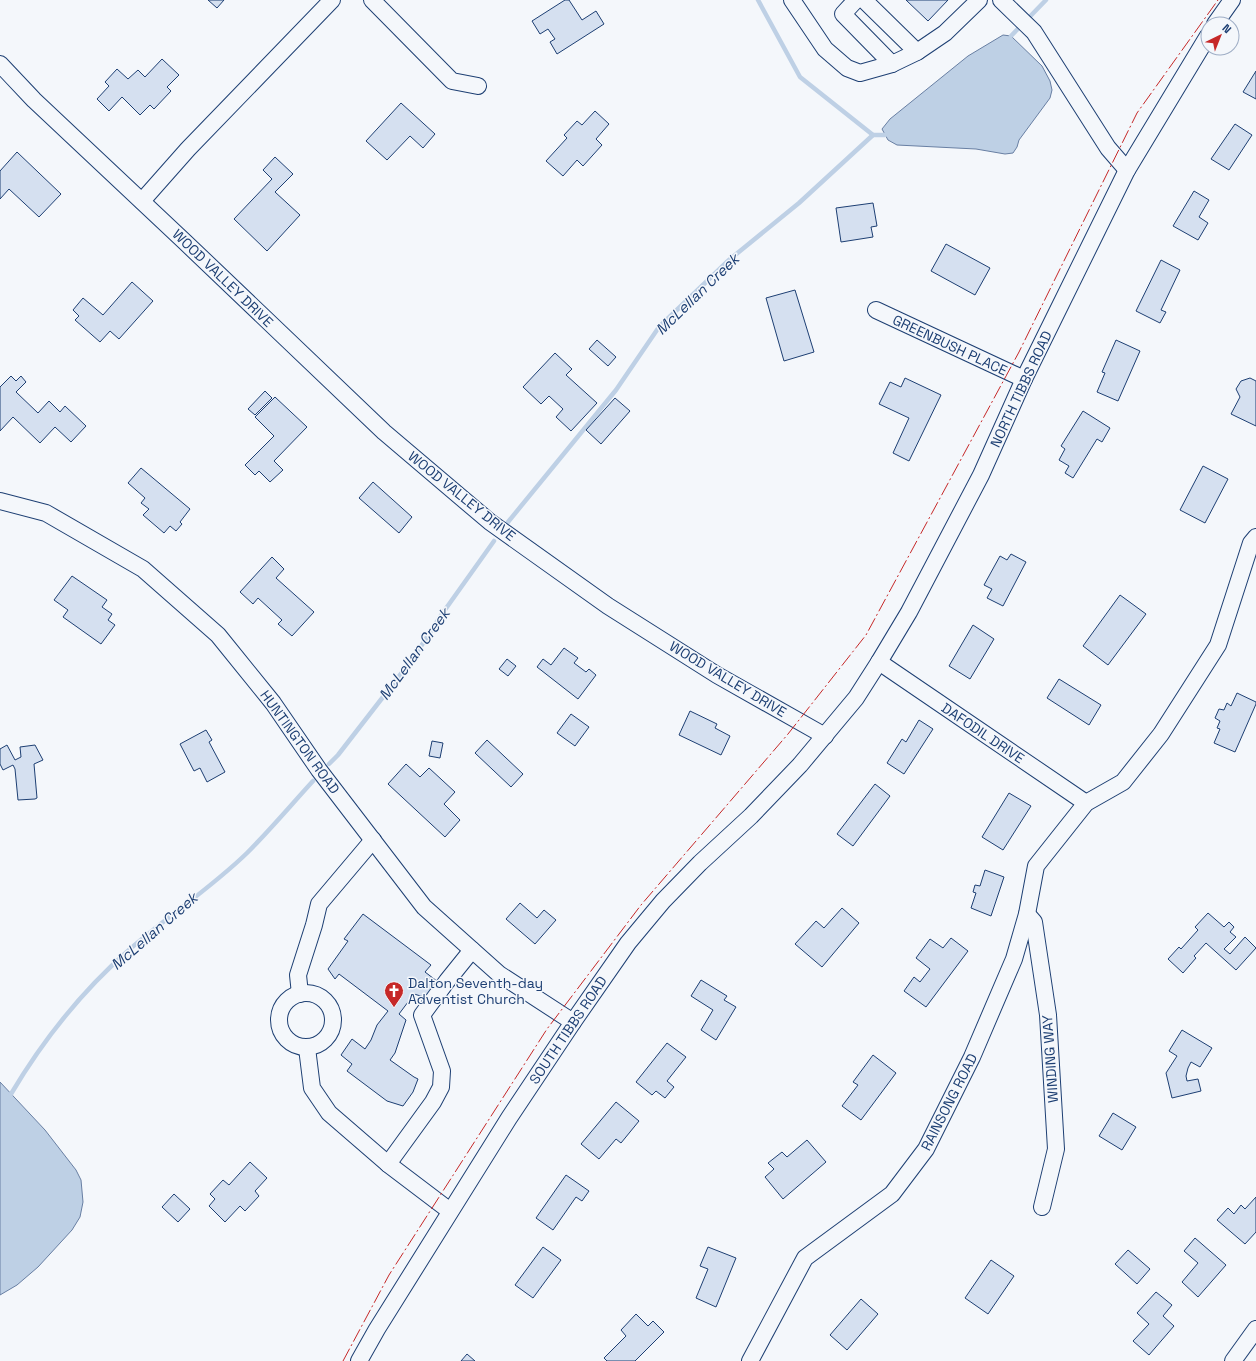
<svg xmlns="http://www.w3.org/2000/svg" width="1256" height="1361" viewBox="0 0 1256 1361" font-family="'Space Grotesk',sans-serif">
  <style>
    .water { fill: #bed0e5; stroke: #687fa3 }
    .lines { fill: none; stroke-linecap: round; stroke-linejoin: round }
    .stream { stroke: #bed0e5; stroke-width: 4.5 }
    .building { fill: #d5e0f0; stroke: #1d3f73 }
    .minor-casing { stroke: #1d3f73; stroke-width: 18 }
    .minor { stroke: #f4f7fb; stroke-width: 16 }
    .power { stroke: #c62828; stroke-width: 1; stroke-dasharray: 14 3 2 3; stroke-linecap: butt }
    .labels { text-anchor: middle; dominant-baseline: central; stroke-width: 3; stroke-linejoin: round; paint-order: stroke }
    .street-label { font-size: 14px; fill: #1d3f73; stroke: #f4f7fb }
    .poi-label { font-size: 14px; fill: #1d3f73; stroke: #f4f7fb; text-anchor: start }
    .water-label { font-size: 15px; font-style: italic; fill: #1d3f73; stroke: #f4f7fb }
  </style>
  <rect width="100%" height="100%" fill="#f4f7fb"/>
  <!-- water -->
  <g class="water">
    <path d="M 1003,35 L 1011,36 L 1042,66 L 1050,81 L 1052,90 L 1050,98 L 1019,140 L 1017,147 L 1013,153 L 1005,154 L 976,149 L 897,145 L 888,140 L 882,129 L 890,119 L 968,56 Z"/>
    <path d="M 0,1082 L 45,1130 L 76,1170 L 81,1180 L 83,1202 L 80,1217 L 72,1230 L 38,1267 L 17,1285 L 0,1295 Z"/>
  </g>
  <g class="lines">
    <!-- stream -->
    <g class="stream">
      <path d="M 758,0 L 800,77 L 873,135"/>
      <path d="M 1011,36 L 1046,0"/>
      <path d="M 508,522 L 616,390 L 659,327 L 729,260 L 799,203 L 873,135 L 885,135"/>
      <path d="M 329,764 L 338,755 L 414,657 L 442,614 L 494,541"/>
      <path d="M 11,1094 C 43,1040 83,990 130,949 C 168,916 211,888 247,853 C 270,830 291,805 313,781"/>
    </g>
  </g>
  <!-- building -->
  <g class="building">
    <path d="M 208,0 L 224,0 L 217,8 Z"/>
    <path d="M 565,0 L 569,0 L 582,20 L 596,11 L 604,24 L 557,54 L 550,42 L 555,39 L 548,29 L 540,34 L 532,21 Z"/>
    <path d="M 906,0 L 948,0 L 928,21 Z"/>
    <path d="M 162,59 L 179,75 L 167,87 L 171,91 L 154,109 L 150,105 L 140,115 L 122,97 L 109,111 L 97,99 L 109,86 L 105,82 L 117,69 L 128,79 L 138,70 L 145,77 Z"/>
    <path d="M 1256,71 L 1256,99 L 1243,92 Z"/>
    <path d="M 401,103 L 435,134 L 423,148 L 410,136 L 387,160 L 366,141 Z"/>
    <path d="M 595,111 L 609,124 L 596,139 L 602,145 L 583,166 L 577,160 L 563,176 L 546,161 L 567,138 L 564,135 L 577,121 L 582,125 Z"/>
    <path d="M 1235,124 L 1252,135 L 1229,170 L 1211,159 Z"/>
    <path d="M 17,152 L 61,194 L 39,217 L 9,189 L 0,199 L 0,171 Z"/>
    <path d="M 275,157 L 293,174 L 275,192 L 300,215 L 267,251 L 234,219 L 272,179 L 263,170 Z"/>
    <path d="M 1194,191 L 1209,200 L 1199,217 L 1208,223 L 1198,240 L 1173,226 Z"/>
    <path d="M 873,203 L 877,226 L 871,227 L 873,237 L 841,242 L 836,208 Z"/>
    <path d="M 946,244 L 990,268 L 975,295 L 931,271 Z"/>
    <path d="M 1161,260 L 1180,270 L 1161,310 L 1166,312 L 1160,323 L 1136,311 Z"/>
    <path d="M 132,282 L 153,301 L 119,339 L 110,331 L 100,342 L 75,320 L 79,316 L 73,310 L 83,298 L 103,315 Z"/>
    <path d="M 795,290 L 814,352 L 784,361 L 766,298 Z"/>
    <path d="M 597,340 L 616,357 L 608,366 L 589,349 Z"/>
    <path d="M 1116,340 L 1140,351 L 1118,401 L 1097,392 L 1105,373 L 1102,372 Z"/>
    <path d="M 555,353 L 572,369 L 566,375 L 597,403 L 571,431 L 556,417 L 563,409 L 549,396 L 541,404 L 523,387 Z"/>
    <path d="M 11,376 L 16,381 L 21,376 L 26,382 L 16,392 L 38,413 L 49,401 L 60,412 L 65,406 L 86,426 L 71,442 L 55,427 L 40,443 L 13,417 L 0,431 L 0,387 Z"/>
    <path d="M 905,378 L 941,395 L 909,461 L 893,453 L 909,418 L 879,404 L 890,382 L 901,387 Z"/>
    <path d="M 1250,378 L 1256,381 L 1256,426 L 1231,414 L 1240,397 L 1236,389 L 1241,381 Z"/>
    <path d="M 265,391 L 272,398 L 255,415 L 248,409 Z"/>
    <path d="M 275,397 L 307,427 L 274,461 L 283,470 L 270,482 L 259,471 L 255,475 L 245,465 L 274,436 L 255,417 Z"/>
    <path d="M 615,398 L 630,411 L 601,444 L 586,430 Z"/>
    <path d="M 1083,411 L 1110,428 L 1102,442 L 1097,439 L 1073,478 L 1065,473 L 1069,466 L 1059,460 L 1065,449 L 1061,446 Z"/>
    <path d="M 1203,466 L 1228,479 L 1205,523 L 1180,510 Z"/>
    <path d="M 141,468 L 190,509 L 180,522 L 182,524 L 176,531 L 170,526 L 164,533 L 143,515 L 149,509 L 141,503 L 145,498 L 128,483 Z"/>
    <path d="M 373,482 L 412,517 L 399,533 L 359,498 Z"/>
    <path d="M 1011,554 L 1026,562 L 1003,606 L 987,598 L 992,589 L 984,585 L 1000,556 L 1007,560 Z"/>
    <path d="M 272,557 L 284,569 L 276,578 L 314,612 L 292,636 L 278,624 L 282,620 L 258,598 L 253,604 L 240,592 Z"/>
    <path d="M 72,576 L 107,600 L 102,607 L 112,614 L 108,620 L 115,625 L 101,644 L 63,617 L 68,610 L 54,600 Z"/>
    <path d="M 1120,595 L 1146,614 L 1108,665 L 1083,646 Z"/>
    <path d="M 973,625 L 994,639 L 970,679 L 949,666 Z"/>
    <path d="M 564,648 L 578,658 L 574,663 L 586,672 L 589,669 L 596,675 L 578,699 L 537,667 L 543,659 L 551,665 Z"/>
    <path d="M 507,659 L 516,666 L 508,676 L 499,669 Z"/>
    <path d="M 1059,679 L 1101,705 L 1089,725 L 1047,698 Z"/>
    <path d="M 1237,693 L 1256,702 L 1256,704 L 1235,752 L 1214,743 L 1220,729 L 1217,728 L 1220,721 L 1215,718 L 1219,709 L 1224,710 L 1227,703 L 1231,706 Z"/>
    <path d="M 690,711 L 717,724 L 715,728 L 730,736 L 721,755 L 679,735 Z"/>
    <path d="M 571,714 L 589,727 L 575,746 L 557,733 Z"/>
    <path d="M 919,720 L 933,729 L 904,774 L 887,763 L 902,739 L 906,742 Z"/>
    <path d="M 206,730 L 212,740 L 209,742 L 225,772 L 207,782 L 200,768 L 194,771 L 180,744 Z"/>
    <path d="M 487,740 L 523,774 L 511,787 L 475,753 Z"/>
    <path d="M 432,741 L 443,743 L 440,758 L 429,756 Z"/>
    <path d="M 7,745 L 15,760 L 21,757 L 20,747 L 35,745 L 43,760 L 34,764 L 37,798 L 35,799 L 18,800 L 15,769 L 13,765 L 3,770 L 0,764 L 0,749 Z"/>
    <path d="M 406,764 L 420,777 L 429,768 L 455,792 L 444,804 L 460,820 L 445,837 L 388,784 Z"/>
    <path d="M 875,784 L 890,796 L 853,846 L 837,834 Z"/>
    <path d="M 1009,793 L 1031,806 L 1003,850 L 982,837 Z"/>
    <path d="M 985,870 L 1004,877 L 991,916 L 971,908 L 976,893 L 973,892 L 975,885 L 980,886 Z"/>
    <path d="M 520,903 L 537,918 L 544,910 L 556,920 L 535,944 L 506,919 Z"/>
    <path d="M 842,908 L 859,923 L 822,967 L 795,944 L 816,921 L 824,928 Z"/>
    <path d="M 1208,913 L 1224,927 L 1229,922 L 1234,927 L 1230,932 L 1236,937 L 1224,949 L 1230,954 L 1245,937 L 1256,948 L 1236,970 L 1206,943 L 1194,956 L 1196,958 L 1183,973 L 1168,959 L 1179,947 L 1181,949 L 1198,930 L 1195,927 Z"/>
    <path d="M 363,914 L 431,965 L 425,972 L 450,991 L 439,1006 L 433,1004 L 424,997 L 414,994 L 399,1014 L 406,1020 L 395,1053 L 390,1060 L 414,1077 L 418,1079 L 413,1092 L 403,1106 L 387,1101 L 347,1071 L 352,1064 L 341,1055 L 352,1039 L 365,1049 L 371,1040 L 377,1025 L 388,1011 L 339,974 L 335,979 L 328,969 L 348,941 L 344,939 Z"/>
    <path d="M 951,938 L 968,951 L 926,1007 L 904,991 L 914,977 L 920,982 L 930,969 L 916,958 L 930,939 L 943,948 Z"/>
    <path d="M 701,980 L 727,996 L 724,1000 L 736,1007 L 716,1040 L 701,1030 L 713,1010 L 691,996 Z"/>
    <path d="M 1182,1030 L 1212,1048 L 1200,1067 L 1191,1062 L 1188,1068 L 1186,1076 L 1187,1081 L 1198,1079 L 1201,1091 L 1172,1098 L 1166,1073 L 1177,1056 L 1169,1051 Z"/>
    <path d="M 667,1043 L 686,1057 L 667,1081 L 674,1087 L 665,1098 L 656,1091 L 652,1095 L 636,1082 Z"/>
    <path d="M 873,1055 L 896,1073 L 861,1120 L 842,1106 L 858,1085 L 853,1082 Z"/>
    <path d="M 616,1102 L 639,1121 L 621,1143 L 616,1139 L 599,1159 L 581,1144 Z"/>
    <path d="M 1113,1113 L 1136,1127 L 1122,1150 L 1099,1136 Z"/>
    <path d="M 807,1140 L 826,1162 L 783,1199 L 765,1177 L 774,1169 L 768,1163 L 782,1152 L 787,1157 Z"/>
    <path d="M 250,1162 L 267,1178 L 255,1191 L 259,1196 L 245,1211 L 240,1206 L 225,1222 L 209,1206 L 215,1199 L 210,1194 L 223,1180 L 229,1185 Z"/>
    <path d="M 566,1175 L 589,1191 L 582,1201 L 576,1197 L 553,1230 L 536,1218 Z"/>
    <path d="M 174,1194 L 190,1209 L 178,1222 L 162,1207 Z"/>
    <path d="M 1256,1197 L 1256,1232 L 1245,1244 L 1217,1220 L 1228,1208 L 1234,1214 L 1241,1205 L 1245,1209 Z"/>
    <path d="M 1195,1238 L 1226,1265 L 1198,1297 L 1182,1282 L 1198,1263 L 1184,1251 Z"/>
    <path d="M 543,1247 L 561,1260 L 533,1298 L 515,1285 Z"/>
    <path d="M 708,1247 L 736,1258 L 716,1307 L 696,1298 L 708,1269 L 700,1266 Z"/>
    <path d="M 1128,1250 L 1150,1269 L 1137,1284 L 1115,1264 Z"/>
    <path d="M 991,1260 L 1014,1276 L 988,1314 L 965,1298 Z"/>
    <path d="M 1156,1292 L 1172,1305 L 1163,1316 L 1174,1326 L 1149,1355 L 1133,1341 L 1149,1324 L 1137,1313 Z"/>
    <path d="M 861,1299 L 878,1314 L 847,1350 L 830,1335 Z"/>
    <path d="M 636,1314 L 648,1326 L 653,1321 L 664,1332 L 635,1361 L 607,1361 L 604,1358 L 626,1336 L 621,1330 Z"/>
    <path d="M 467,1354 L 475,1361 L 461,1361 Z"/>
  </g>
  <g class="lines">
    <!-- minor casing -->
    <g class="minor-casing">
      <g id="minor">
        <path d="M 372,0 L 452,81 L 478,86"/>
        <path d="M 792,0 L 825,49 L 847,68 L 860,73 L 892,64 L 917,52 L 945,33 L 979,0"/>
        <path d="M 856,0 L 843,14 L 892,64"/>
        <path d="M 864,0 L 917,52"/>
        <path d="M 1001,0 L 1034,32 L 1108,148 L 1127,170"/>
        <path d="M 1215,24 L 1232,0"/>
        <path d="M 0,64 L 34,100 L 185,242 L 384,432 L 490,522 L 608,606 L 717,675 L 825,736"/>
        <path d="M 142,201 L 188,149 L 332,0"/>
        <path d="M 876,310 L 1024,379"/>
        <path d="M 0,501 L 46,513 L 143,569 L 218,635 L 273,703 L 319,770 L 424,907 L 499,974 L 573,1022"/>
        <path d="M 879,662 L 1086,803"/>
        <path d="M 1027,914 L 1034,922 L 1048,1015 L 1056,1149 L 1042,1207"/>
        <circle cx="306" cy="1020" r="27"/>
        <path d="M 300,994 L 298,975 L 314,925 L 319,904 L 373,840"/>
        <path d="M 307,1048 L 312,1088 L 329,1113 L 388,1164 L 450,1211"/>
        <path d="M 388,1164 L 433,1102 L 441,1087 L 442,1071 L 422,1015 L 447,981 L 472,950"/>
        <path d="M 359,1361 L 377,1329 L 509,1118 L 573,1022 L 628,943 L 663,901 L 700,863 L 751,816 L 800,765 L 856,698 L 879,662 L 909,612 L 981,475 L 1024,379 L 1127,170 L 1208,36"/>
        <path d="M 750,1361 L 805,1258 L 892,1194 L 926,1149 L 972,1057 L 1014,959 L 1027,914 L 1036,866 L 1086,803 L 1123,782 L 1161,734 L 1218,645 L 1251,543 L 1256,537"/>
        <path d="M 1233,1361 L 1256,1329"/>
      </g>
    </g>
    <!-- minor -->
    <use href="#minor" class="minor"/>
    <!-- power -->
    <path class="power" d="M 343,1361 L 389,1275 L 547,1029 L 641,905 L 788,734 L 866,635 L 1019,352 L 1137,113 L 1218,0"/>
  </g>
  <!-- icons -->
  <defs>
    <g id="church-pin" transform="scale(1)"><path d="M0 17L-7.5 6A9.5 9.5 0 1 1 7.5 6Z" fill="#c62828" stroke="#f4f7fb"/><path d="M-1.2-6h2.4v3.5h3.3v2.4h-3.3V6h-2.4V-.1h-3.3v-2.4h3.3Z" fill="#fff"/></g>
  </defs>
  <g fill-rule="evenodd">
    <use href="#church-pin" x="394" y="991"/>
  </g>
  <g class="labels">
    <!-- street labels -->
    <g class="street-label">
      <text transform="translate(223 278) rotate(44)">WOOD VALLEY DRIVE</text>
      <text transform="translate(950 345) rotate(25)">GREENBUSH PLACE</text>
      <text transform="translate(1021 389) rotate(-65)">NORTH TIBBS ROAD</text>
      <text transform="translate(462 496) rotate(39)">WOOD VALLEY DRIVE</text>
      <text transform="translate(728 679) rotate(31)">WOOD VALLEY DRIVE</text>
      <text transform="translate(983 733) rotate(34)">DAFODIL DRIVE</text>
      <text transform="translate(300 742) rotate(54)">HUNTINGTON ROAD</text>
      <text transform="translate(568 1030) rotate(-56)">SOUTH TIBBS ROAD</text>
      <text transform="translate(1050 1059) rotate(-94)">WINDING WAY</text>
      <text transform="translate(949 1102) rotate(-63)">RAINSONG ROAD</text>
    </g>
    <!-- poi labels -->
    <g class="poi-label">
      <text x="408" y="983">Dalton Seventh-day<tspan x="408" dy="16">Adventist Church</tspan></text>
    </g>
    <!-- water labels -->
    <g class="water-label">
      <text transform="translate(697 294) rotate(-44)">McLellan Creek</text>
      <text transform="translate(414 654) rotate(-54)">McLellan Creek</text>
      <text transform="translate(154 931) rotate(-41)">McLellan Creek</text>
    </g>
  </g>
  <!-- north arrow -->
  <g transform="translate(1220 36) rotate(43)"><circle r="19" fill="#f4f7fb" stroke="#9eadc5"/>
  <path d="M0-3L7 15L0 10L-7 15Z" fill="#c62828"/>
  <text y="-6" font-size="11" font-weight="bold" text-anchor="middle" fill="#1d3f73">N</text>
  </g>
</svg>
